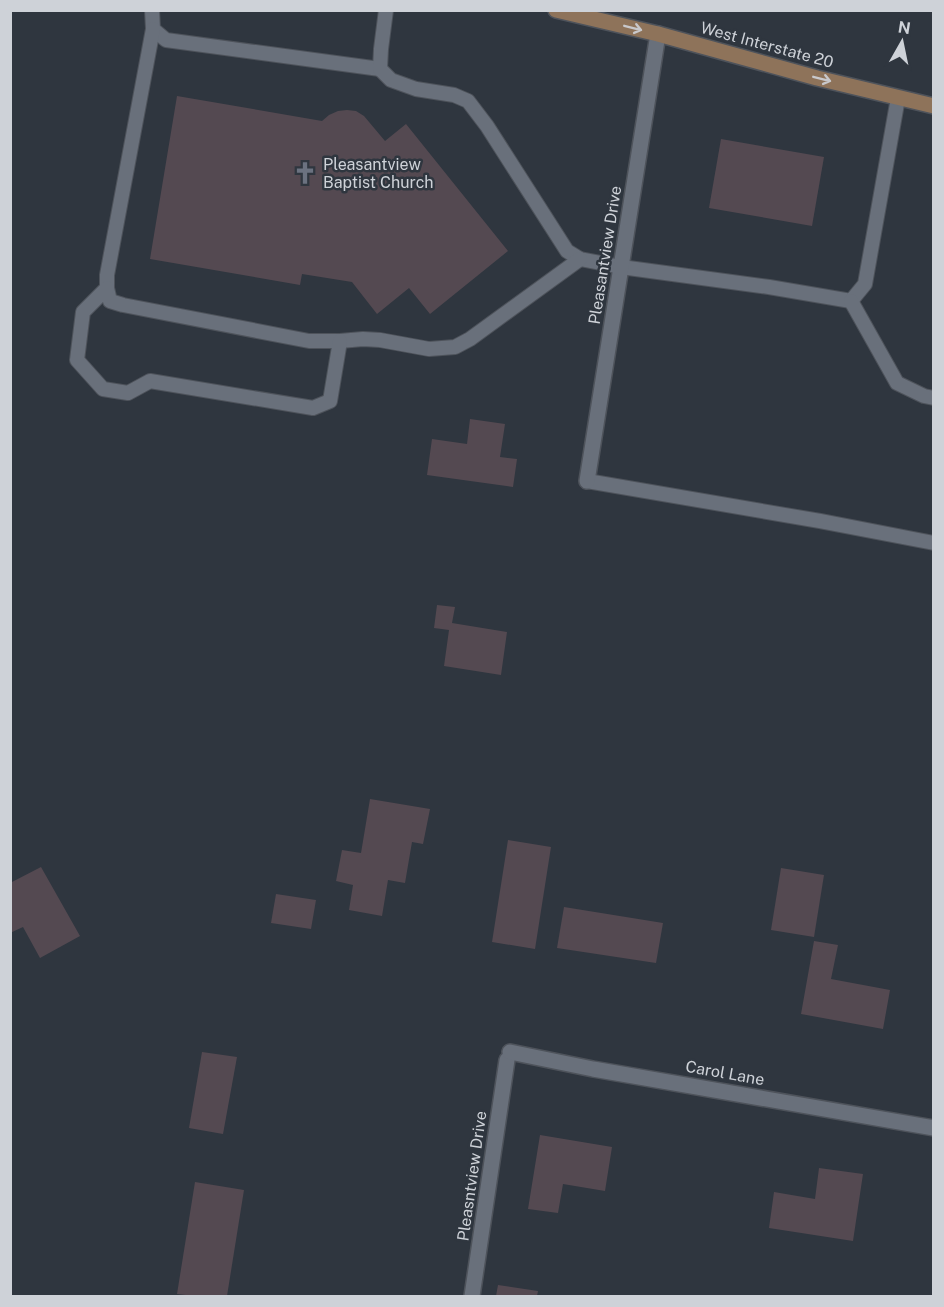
<svg xmlns="http://www.w3.org/2000/svg" width="944" height="1307" viewBox="0 0 944 1307" font-family="'Public Sans',sans-serif">
  <style>
    .building { fill: #544951 }
    .lines { fill: none; stroke-linecap: round; stroke-linejoin: round }
    .service-casing { stroke: #4e535b; stroke-width: 16 }
    .minor-casing { stroke: #4e535b; stroke-width: 18 }
    .tertiary-casing { stroke: #4e535b; stroke-width: 18 }
    .secondary-casing { stroke: #4e535b; stroke-width: 18 }
    .service { stroke: #69707b; stroke-width: 14 }
    .minor { stroke: #69707b; stroke-width: 15 }
    .tertiary { stroke: #69707b; stroke-width: 15 }
    .secondary { stroke: #8e735a; stroke-width: 15 }
    .oneway { stroke: #c8c8cb }
    .labels { text-anchor: middle; dominant-baseline: central; stroke-width: 5; stroke-linejoin: round; paint-order: stroke }
    .street-label { font-size: 16px; fill: #ced2d8; stroke: #2f363f }
    .poi-label { font-size: 16px; fill: #ced2d8; stroke: #2f363f; text-anchor: start }
  </style>
  <rect width="100%" height="100%" fill="#2f363f"/>
  <!-- building -->
  <g class="building">
    <path d="M 177,96 L 322,121 L 329,115 L 338,111 L 347,110 L 356,111 L 364,116 L 385,141 L 406,124 L 508,251 L 430,314 L 409,288 L 377,314 L 352,282 L 302,274 L 300,285 L 150,259 Z"/>
    <path d="M 721,139 L 824,157 L 812,226 L 709,208 Z"/>
    <path d="M 470,419 L 505,424 L 500,457 L 517,459 L 513,487 L 427,475 L 432,439 L 467,444 Z"/>
    <path d="M 437,605 L 455,607 L 452,623 L 507,632 L 501,675 L 444,666 L 449,630 L 434,628 Z"/>
    <path d="M 370,799 L 430,809 L 423,844 L 412,842 L 405,883 L 388,880 L 382,916 L 349,910 L 353,885 L 336,881 L 342,850 L 361,853 Z"/>
    <path d="M 508,840 L 551,847 L 535,949 L 492,942 Z"/>
    <path d="M 41,867 L 80,936 L 40,958 L 23,927 L 10,933 L 10,883 Z"/>
    <path d="M 781,868 L 824,875 L 814,937 L 771,930 Z"/>
    <path d="M 276,894 L 316,900 L 311,929 L 271,923 Z"/>
    <path d="M 564,907 L 663,923 L 656,963 L 557,948 Z"/>
    <path d="M 814,941 L 838,945 L 831,979 L 890,990 L 883,1029 L 801,1014 Z"/>
    <path d="M 202,1052 L 237,1057 L 223,1134 L 189,1128 Z"/>
    <path d="M 540,1135 L 612,1147 L 605,1191 L 563,1184 L 558,1213 L 528,1209 Z"/>
    <path d="M 819,1168 L 863,1174 L 853,1241 L 769,1228 L 774,1192 L 815,1199 Z"/>
    <path d="M 195,1182 L 244,1190 L 227,1296 L 194,1296 L 177,1294 Z"/>
    <path d="M 498,1285 L 538,1291 L 537,1296 L 496,1296 Z"/>
  </g>
  <g class="lines">
    <!-- service casing -->
    <g class="service-casing">
      <g id="service">
        <path d="M 152,10 L 153,29 L 166,40 L 380,69"/>
        <path d="M 386,10 L 381,49 L 380,69 L 391,80 L 416,89 L 454,95 L 468,101 L 487,126 L 567,251 L 580,259 L 621,267 L 769,287 L 851,301 L 865,284 L 898,98"/>
        <path d="M 153,29 L 107,275 L 107,288 L 110,301 L 123,305 L 309,341 L 340,341 L 363,339 L 380,340 L 429,349 L 455,347 L 470,339 L 580,259"/>
        <path d="M 107,288 L 83,312 L 77,360 L 103,389 L 128,393 L 150,381 L 313,408 L 330,401 L 340,341"/>
        <path d="M 851,301 L 897,383 L 924,396 L 934,398"/>
        <path d="M 587,481 L 820,521 L 934,543"/>
      </g>
    </g>
    <!-- minor casing -->
    <g class="minor-casing">
      <g id="minor">
        <path d="M 587,481 L 658,34"/>
        <path d="M 472,1296 L 507,1060"/>
      </g>
    </g>
    <!-- tertiary casing -->
    <g class="tertiary-casing">
      <path id="tertiary" d="M 510,1052 L 593,1069 L 934,1128"/>
    </g>
    <!-- secondary casing -->
    <g class="secondary-casing">
      <path id="secondary" d="M 556,10 L 658,34 L 817,78 L 934,106"/>
    </g>
    <!-- service -->
    <use href="#service" class="service"/>
    <!-- minor -->
    <use href="#minor" class="minor"/>
    <!-- tertiary -->
    <use href="#tertiary" class="tertiary"/>
    <!-- secondary -->
    <use href="#secondary" class="secondary"/>
  </g>
  <!-- one-way arrows -->
  <defs><path id="oneway-shaft" d="M-6 0H5M1.5-3L5.5 0L1.5 3" fill="none" stroke-width="1.6" stroke-linecap="round" stroke-linejoin="round" transform="scale(1.5)"/></defs>
  <g class="oneway">
    <use href="#oneway-shaft" transform="translate(633 28) rotate(14)"/>
    <use href="#oneway-shaft" transform="translate(822 79) rotate(14)"/>
  </g>
  <!-- icons -->
  <defs>
    <g id="church-bare" transform="scale(1.8)"><path d="M-1.2-6h2.4v3.5h3.3v2.4h-3.3V6h-2.4V-.1h-3.3v-2.4h3.3Z" fill="#6b7280" stroke="#2f363f" stroke-width="2.5" paint-order="stroke"/></g>
  </defs>
  <g fill-rule="evenodd">
    <use href="#church-bare" x="305" y="173"/>
  </g>
  <g class="labels">
    <!-- street labels -->
    <g class="street-label">
      <text transform="translate(767 45) rotate(15)">West Interstate 20</text>
      <text transform="translate(605 255) rotate(-81)">Pleasantview Drive</text>
      <text transform="translate(725 1073) rotate(10)">Carol Lane</text>
      <text transform="translate(472 1176) rotate(-82)">Pleasntview Drive</text>
    </g>
    <!-- poi labels -->
    <g class="poi-label">
      <text x="323" y="164">Pleasantview<tspan x="323" dy="18">Baptist Church</tspan></text>
    </g>
  </g>
  <!-- border -->
  <rect width="944" height="1307" fill="none" stroke="#ced2d8" stroke-width="24"/>
  <!-- north arrow -->
  <g transform="translate(902 42) rotate(9)" stroke="#2f363f" stroke-width="4.5" paint-order="stroke">
  <path d="M0-4.5L10 22L0 15L-10 22Z" fill="#ced2d8"/>
  <text y="-9" font-size="16" font-weight="bold" text-anchor="middle" fill="#ced2d8">N</text>
  </g>
</svg>
